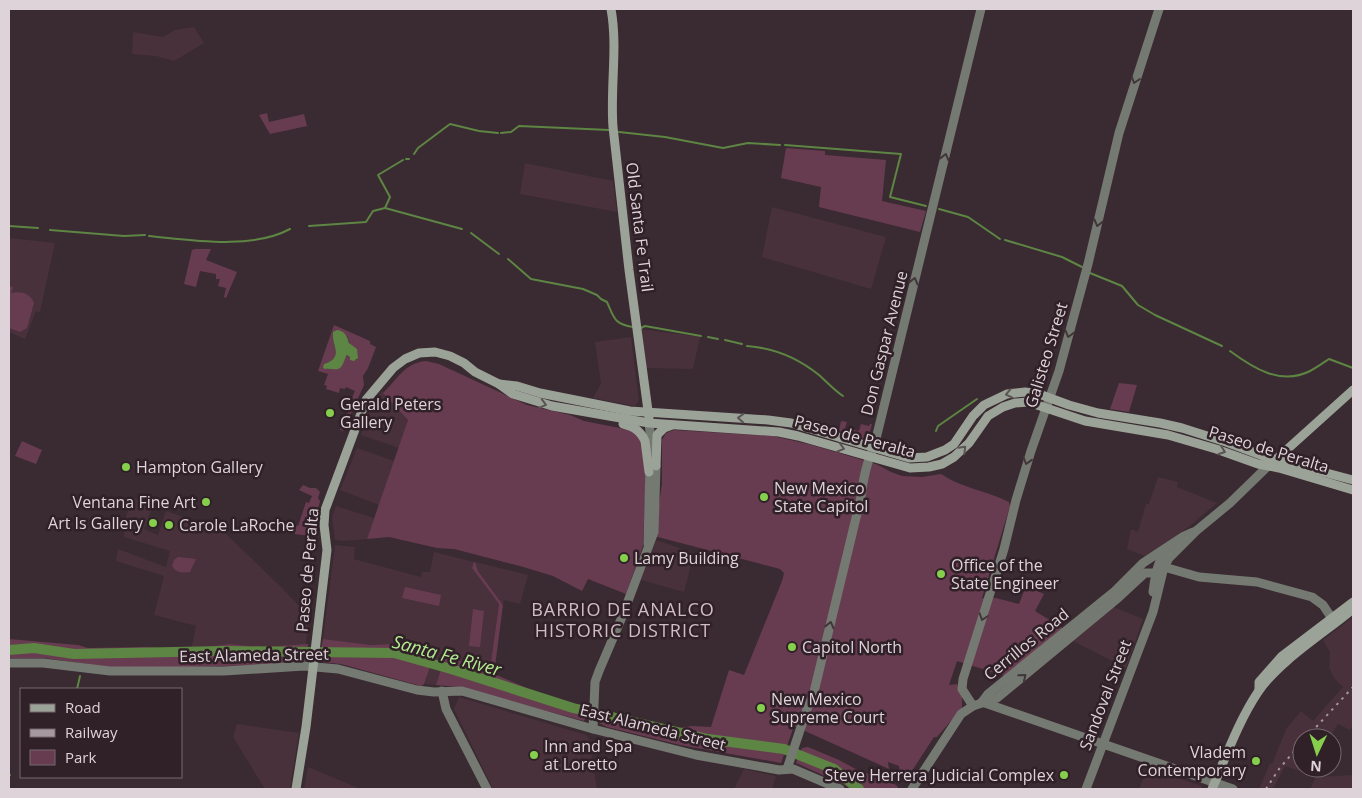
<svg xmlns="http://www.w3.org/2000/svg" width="1362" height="798" viewBox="0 0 1362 798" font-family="'Open Sans',sans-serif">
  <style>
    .built { fill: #48313b }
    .green { fill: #683c50; fill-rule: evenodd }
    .water { fill: #5d8543 }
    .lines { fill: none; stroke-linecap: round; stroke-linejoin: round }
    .stream { stroke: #5d8543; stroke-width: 2 }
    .river { stroke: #5d8543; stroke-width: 10 }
    .tertiary { stroke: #747972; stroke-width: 9 }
    .secondary { stroke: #9ba297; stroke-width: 9 }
    .rail { stroke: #a5989e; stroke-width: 2; stroke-dasharray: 2.5 5; stroke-linecap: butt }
    .oneway { stroke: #41363a }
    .oneway2 { stroke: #5b5454 }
    .poi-dot { fill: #85cf4d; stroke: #302027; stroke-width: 2 }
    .labels { text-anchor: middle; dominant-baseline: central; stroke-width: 5; stroke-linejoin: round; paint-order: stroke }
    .street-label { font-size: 16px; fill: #ded3d8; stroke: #302027 }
    .poi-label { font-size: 16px; fill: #ded3d8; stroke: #302027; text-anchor: start }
    .neighbourhood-label { font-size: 18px; letter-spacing: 1px; fill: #d1bcc5; stroke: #302027 }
    .water-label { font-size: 18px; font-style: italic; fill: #b3eb90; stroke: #302027 }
  </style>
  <rect width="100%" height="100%" fill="#3a2a31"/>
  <!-- built -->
  <g class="built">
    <path d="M 194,27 L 204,43 L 174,61 L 156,56 L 132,54 L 133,32 L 163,37 L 175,30 Z"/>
    <path d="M 525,163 L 613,181 L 617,212 L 520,194 Z"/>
    <path d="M 772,207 L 886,237 L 871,289 L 762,257 Z"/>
    <path d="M 9,238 L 55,243 L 40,312 L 36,311 L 25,339 L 9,332 Z"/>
    <path d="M 641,329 L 700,337 L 693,369 L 646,368 Z"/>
    <path d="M 631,337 L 639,400 L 635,406 L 593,398 L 601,384 L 595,342 Z"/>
    <path d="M 382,391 L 408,420 L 399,448 L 361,435 L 371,407 Z"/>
    <path d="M 357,448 L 394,461 L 379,505 L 340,490 Z"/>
    <path d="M 1158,477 L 1178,482 L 1177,487 L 1217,503 L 1191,525 L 1147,557 L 1127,549 L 1131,529 L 1138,532 L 1146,504 L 1149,504 Z"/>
    <path d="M 134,498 L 153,505 L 144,529 L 153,533 L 158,535 L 166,511 L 223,531 L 281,587 L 303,610 L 308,613 L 306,645 L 263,647 L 229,644 L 191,650 L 196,626 L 154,615 L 164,576 L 116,561 L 118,549 L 166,567 L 170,551 L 124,537 L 126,517 L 132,499 Z"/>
    <path d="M 336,506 L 374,518 L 367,539 L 343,541 L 335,540 L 332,518 Z"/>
    <path d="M 656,540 L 694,553 L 684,592 L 641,580 Z"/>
    <path d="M 335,545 L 355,547 L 354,559 L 421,577 L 422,572 L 430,572 L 434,552 L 474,562 L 472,568 L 499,604 L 490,669 L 445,657 L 436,685 L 424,684 L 435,653 L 323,639 Z"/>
    <path d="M 475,562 L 528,575 L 520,604 L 504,600 L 503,605 L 478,571 Z"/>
    <path d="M 1111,606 L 1143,619 L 1126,668 L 1071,640 Z"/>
    <path d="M 1353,617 L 1353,726 L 1350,730 L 1338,724 L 1329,738 L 1302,738 L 1302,768 L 1309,768 L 1306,773 L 1285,766 L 1273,789 L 1259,789 L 1270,763 L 1272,764 L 1286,729 L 1301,711 L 1313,721 L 1343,687 L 1334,678 L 1329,668 L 1330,652 L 1323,640 Z"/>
    <path d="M 459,697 L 586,735 L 589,739 L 597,789 L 493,789 L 454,709 Z"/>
    <path d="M 237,724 L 299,733 L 290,789 L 265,789 L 233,737 Z"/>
    <path d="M 308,767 L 361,789 L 304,789 Z"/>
    <path d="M 1147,768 L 1202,786 L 1201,789 L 1139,789 Z"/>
    <path d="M 744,769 L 776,776 L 772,789 L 734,789 Z"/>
    <path d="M 1353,775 L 1353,789 L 1310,789 L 1316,777 Z"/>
  </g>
  <!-- green -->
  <g class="green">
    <path d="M 267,113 L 269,122 L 304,114 L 307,126 L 270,134 L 259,115 Z"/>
    <path d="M 786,148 L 825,151 L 825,155 L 886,160 L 882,201 L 926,211 L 920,232 L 819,207 L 821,187 L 781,178 Z"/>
    <path d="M 195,249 L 211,249 L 206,260 L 237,272 L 226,298 L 224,297 L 226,288 L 218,286 L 220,279 L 216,279 L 216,274 L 200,271 L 196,287 L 184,284 L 192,250 Z"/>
    <path d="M 9,286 L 13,287 L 11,293 C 21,291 30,293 34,303 L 27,328 L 20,332 L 9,328 Z"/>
    <path d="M 334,325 L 370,341 L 370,344 L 376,347 L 368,368 L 363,376 L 364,385 L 343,431 L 340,430 L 343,419 L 345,419 L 346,413 L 348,413 L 350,402 L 355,391 L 346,387 L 345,389 L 340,388 L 339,393 L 326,389 L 327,386 L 324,385 L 328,374 L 318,371 ZM 333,332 L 347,336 C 349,344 354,351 357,360 L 350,360 L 350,357 L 348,355 L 344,359 L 342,366 L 325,369 L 324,364 C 345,357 331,346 333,332 Z"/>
    <path d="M 426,361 L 439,364 L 527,405 L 570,415 L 584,421 L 630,430 L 635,432 L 644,445 L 646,473 L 643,546 L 626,594 L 588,579 L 582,591 L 553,576 L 520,566 L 454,549 L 437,548 L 389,537 L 367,539 L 408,420 L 383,393 C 397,380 404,363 426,361 Z"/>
    <path d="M 1119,383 L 1137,385 L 1129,412 L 1110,409 Z"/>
    <path d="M 841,421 L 847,422 L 845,428 L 859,431 L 861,424 L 869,426 L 870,424 L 872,424 L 868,440 L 839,431 Z"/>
    <path d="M 674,430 L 773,436 L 812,445 L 876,464 L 891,472 L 902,476 L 922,477 L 941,474 C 961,488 988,491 1009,502 L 1010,506 L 982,598 L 996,598 L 1019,604 L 1026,586 L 1044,594 L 1035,611 L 1064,629 L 1005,676 L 957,661 L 949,685 L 957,684 L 962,695 L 962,708 L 937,737 L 934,737 L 910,774 L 900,773 L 899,766 L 888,762 L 889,769 L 794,726 L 781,763 L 680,745 L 607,727 L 599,723 L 600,710 L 672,729 L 692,726 L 711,727 L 729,670 L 744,675 L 782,581 L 784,573 L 780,569 L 654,536 L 662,484 L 662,440 L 666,433 Z"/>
    <path d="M 22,441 L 42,450 L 36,464 L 15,456 Z"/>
    <path d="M 303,485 L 310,488 L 316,488 L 320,492 L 318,498 L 320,501 L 316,517 L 317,537 L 295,534 L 295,525 L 298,526 L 306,502 L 309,503 L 312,496 L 299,490 Z"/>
    <path d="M 178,557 L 196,559 L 190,572 C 183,573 176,573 172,566 L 174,560 Z"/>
    <path d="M 474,562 L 475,562 L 478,571 L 503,605 L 494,674 L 553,699 L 586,706 L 586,718 L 584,721 L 458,687 L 436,685 L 445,657 L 490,669 L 499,604 L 472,568 Z"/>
    <path d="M 405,587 L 441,595 L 439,606 L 402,598 Z"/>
    <path d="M 473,609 L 484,611 L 480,647 L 469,646 Z"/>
    <path d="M 9,639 L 78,645 L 88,648 L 146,647 L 187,650 L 229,644 L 263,647 L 308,644 L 307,657 L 305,661 L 291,664 L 193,667 L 108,667 L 44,658 L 9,658 Z"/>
    <path d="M 323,639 L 371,645 L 419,643 L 420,650 L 435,653 L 424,684 L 421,686 L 341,664 L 321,662 L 319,659 Z"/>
    <path d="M 808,747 L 839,760 L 865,774 L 866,773 L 896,785 L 899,789 L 850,789 L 845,785 L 796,763 L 802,748 Z"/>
  </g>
  <!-- water -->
  <path class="water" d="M 337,330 C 345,331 347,336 349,343 L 357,349 L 358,358 L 354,361 L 350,360 L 350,357 L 347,355 C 344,359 343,368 338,369 C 334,370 329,368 325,369 L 323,368 L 324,364 C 345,357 331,346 333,332 Z"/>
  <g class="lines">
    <!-- stream -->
    <g class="stream">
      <path d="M 619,132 L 665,137 L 723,148 L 748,143 L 780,145"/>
      <path d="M 501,133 L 511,132 L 519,126 L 609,130"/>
      <path d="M 785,145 L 901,154 L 890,197 L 926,206"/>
      <path d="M 414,154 L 418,148 L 450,124 L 479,131 L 498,133"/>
      <path d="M 406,159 L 409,159"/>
      <path d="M 385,208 L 462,229"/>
      <path d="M 939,209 L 968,217 L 1000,239"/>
      <path d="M 9,226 L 38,228"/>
      <path d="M 309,226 L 366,222 L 373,211 L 385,208 L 390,197 L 378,175 L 403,160"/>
      <path d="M 50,230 L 124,236 L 145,235"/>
      <path d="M 471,233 L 499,254"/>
      <path d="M 149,236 C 191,240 251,250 290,229"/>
      <path d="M 1005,240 L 1062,257 L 1082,267"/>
      <path d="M 508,259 L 531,279 L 583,289 L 597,295 L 601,299 L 607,302 C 614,318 614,324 633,327"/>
      <path d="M 1090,273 L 1122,286 L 1138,305 L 1155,315 L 1222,346"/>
      <path d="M 641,328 L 645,326 L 701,336"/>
      <path d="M 708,337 L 718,339"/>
      <path d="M 725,340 L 742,344"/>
      <path d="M 747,346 C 774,348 798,358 819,375 C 827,382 834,390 843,396"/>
      <path d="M 1230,351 C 1253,368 1281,386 1310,371 C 1316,368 1323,363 1329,359 L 1353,368"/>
      <path d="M 936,431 L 938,426 L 977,399"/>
      <path d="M 77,689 L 80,676"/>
      <path d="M 9,775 L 10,775"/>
    </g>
    <!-- river -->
    <path class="river" d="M 9,650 L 34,648 L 74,654 L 223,651 L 394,653 L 451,669 L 573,708 L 708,739 L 784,749 L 834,769 L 859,789"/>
    <!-- tertiary -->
    <g class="tertiary">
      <path d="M 648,544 L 650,465"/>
      <path d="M 1164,567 L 1199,577 L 1257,582 L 1312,597 L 1323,605 L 1335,623"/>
      <path d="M 1153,592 C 1155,576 1157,563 1166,550"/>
      <path d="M 9,663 L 43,663 L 110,671 L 224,671 L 304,666 L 338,669 L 417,690 L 434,692 L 462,691 L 593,729 L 696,755 L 779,770 L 793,769 L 840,789"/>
      <path d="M 442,691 L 446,709 L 487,789"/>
      <path d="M 982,702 L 988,694 L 1115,591 L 1143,563 L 1184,536 L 1193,532"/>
      <path d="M 982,702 L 1233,789"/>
      <path d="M 973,706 L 962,689 L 963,679 L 1004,549 L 1016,500 L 1031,451 L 1059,371 L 1088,264 L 1119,133 L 1159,9"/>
      <path d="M 593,729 L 595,682 L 599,671 L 622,617 L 654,532 L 656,466 L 652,449 L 649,423"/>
      <path d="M 787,769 L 808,706 L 813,696 L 861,497 C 863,480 866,463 874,447 L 981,9"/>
      <path d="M 912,789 L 961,714 L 973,706 L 997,698 L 1118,598 L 1145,573 L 1155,573"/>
      <path d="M 1086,789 L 1153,612 L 1164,567 L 1169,558 L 1196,531 L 1230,503 L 1268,466"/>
    </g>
    <!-- secondary -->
    <g class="secondary">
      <path d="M 611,9 C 618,47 610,88 613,127 L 629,270 L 649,418"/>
      <path d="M 499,384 L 517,386 L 540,393 L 630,411 L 768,420 L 791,423 L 909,458 L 927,457 L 945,450 L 954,444 L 973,416 L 984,405 L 1007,394 L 1025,392 L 1039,394 L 1069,405 L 1098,413 L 1160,423 L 1182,428 L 1226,442 L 1266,457 L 1353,480"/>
      <path d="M 623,424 C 634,427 640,430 645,441 L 649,472"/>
      <path d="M 1272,463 L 1353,390"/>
      <path d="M 656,466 L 657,435 L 664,428 L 672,425"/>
      <path d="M 1259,690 L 1259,682 L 1282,656 L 1353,602"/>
      <path d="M 296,789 L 306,727 L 327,550 L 324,525 L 325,510 L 366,400 L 393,368 L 405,359 L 419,353 L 435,352 L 450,356 L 464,363 L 475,372 L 499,384 L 513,394 L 552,406 L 649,423 L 779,432 L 798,436 L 910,468 L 929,467 L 942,464 L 954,457 L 969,443 L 988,416 L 1003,407 L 1015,403 L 1028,402 L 1085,421 L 1168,435 L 1216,449 L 1258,464 L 1279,468 L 1353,490"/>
      <path d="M 1212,789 C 1226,757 1238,722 1258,692 C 1279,661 1323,634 1353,609"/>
    </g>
    <!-- rail -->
    <g class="rail">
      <path d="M 1306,738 L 1353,687"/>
      <path d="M 1266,789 L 1279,769 L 1302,742"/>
    </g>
  </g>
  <!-- one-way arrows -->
  <defs><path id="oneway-chevron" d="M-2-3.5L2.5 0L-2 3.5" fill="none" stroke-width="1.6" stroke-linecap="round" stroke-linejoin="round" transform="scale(1.25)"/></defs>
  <g class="oneway">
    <use href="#oneway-chevron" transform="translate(1135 80) rotate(108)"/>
    <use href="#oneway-chevron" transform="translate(945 157) rotate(-76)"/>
    <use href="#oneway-chevron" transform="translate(1098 223) rotate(104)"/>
    <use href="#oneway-chevron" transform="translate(914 281) rotate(-76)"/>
    <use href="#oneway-chevron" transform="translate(1069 334) rotate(105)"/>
    <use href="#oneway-chevron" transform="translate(1027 461) rotate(107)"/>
    <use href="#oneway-chevron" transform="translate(983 617) rotate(108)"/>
    <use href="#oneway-chevron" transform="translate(830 625) rotate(-76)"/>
    <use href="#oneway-chevron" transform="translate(1023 677) rotate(-39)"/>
  </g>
  <g class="oneway2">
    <use href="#oneway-chevron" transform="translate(1009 394) rotate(167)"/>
    <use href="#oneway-chevron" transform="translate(543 404) rotate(15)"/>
    <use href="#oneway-chevron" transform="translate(741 418) rotate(-177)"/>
    <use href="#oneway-chevron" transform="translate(841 448) rotate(16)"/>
    <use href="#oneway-chevron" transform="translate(963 449) rotate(-45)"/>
    <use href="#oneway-chevron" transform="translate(1222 451) rotate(20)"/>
  </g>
  <!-- markers -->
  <g class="poi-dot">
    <circle cx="330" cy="413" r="5"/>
    <circle cx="126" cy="467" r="5"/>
    <circle cx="764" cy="497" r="5"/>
    <circle cx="206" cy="502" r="5"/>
    <circle cx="153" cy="523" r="5"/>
    <circle cx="169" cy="525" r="5"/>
    <circle cx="624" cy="558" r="5"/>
    <circle cx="941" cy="574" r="5"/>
    <circle cx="792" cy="647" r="5"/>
    <circle cx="761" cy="708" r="5"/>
    <circle cx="534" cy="755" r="5"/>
    <circle cx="1256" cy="761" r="5"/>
    <circle cx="1064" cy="775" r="5"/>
  </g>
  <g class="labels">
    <!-- street labels -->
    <g class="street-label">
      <text transform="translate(640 227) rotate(83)">Old Santa Fe Trail</text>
      <text transform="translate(884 343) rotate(-76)">Don Gaspar Avenue</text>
      <text transform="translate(1046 355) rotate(-73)">Galisteo Street</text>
      <text transform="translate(855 436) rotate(15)">Paseo de Peralta</text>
      <text transform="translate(1269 449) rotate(17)">Paseo de Peralta</text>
      <text transform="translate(307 570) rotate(-85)">Paseo de Peralta</text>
      <text transform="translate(1026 644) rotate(-39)">Cerrillos Road</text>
      <text transform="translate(254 655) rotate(-1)">East Alameda Street</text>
      <text transform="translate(1105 695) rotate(-69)">Sandoval Street</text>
      <text transform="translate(653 727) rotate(14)">East Alameda Street</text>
    </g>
    <!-- poi labels -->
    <g class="poi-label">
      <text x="340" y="404">Gerald Peters<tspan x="340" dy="18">Gallery</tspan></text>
      <text x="136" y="467">Hampton Gallery</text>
      <text x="774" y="488">New Mexico<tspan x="774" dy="18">State Capitol</tspan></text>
      <text x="196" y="502" text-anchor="end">Ventana Fine Art</text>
      <text x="143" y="523" text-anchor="end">Art Is Gallery</text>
      <text x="179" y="525">Carole LaRoche</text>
      <text x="634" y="558">Lamy Building</text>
      <text x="951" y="565">Office of the<tspan x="951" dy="18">State Engineer</tspan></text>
      <text x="802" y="647">Capitol North</text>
      <text x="771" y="699">New Mexico<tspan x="771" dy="18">Supreme Court</tspan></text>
      <text x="544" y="746">Inn and Spa<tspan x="544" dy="18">at Loretto</tspan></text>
      <text x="1246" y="752" text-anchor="end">Vladem<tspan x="1246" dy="18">Contemporary</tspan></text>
      <text x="1054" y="775" text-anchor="end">Steve Herrera Judicial Complex</text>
    </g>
    <!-- neighbourhood labels -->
    <g class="neighbourhood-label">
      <text x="623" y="609">BARRIO DE ANALCO<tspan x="623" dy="21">HISTORIC DISTRICT</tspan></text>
    </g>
    <!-- water labels -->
    <g class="water-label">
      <text transform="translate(447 655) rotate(15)">Santa Fe River</text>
    </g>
  </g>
  <!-- border -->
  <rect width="1362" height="798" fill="none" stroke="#ded3d8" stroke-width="20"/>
  <!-- legend -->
  <rect x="20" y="688" width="162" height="90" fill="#302027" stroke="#76686e"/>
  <rect x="30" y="704" width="25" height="8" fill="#9ba297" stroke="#76686e"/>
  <text x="65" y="713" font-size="15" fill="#ded3d8">Road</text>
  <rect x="30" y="729" width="25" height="8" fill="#a5989e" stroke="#76686e"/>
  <text x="65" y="738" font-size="15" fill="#ded3d8">Railway</text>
  <rect x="30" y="750" width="25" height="15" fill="#683c50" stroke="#76686e"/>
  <text x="65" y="763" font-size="15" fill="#ded3d8">Park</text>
  <!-- north arrow -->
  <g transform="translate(1317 753) rotate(184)"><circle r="24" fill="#302027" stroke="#76686e"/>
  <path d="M0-4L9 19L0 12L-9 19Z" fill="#85cf4d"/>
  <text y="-8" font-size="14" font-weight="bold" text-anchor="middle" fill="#ded3d8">N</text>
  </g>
</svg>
